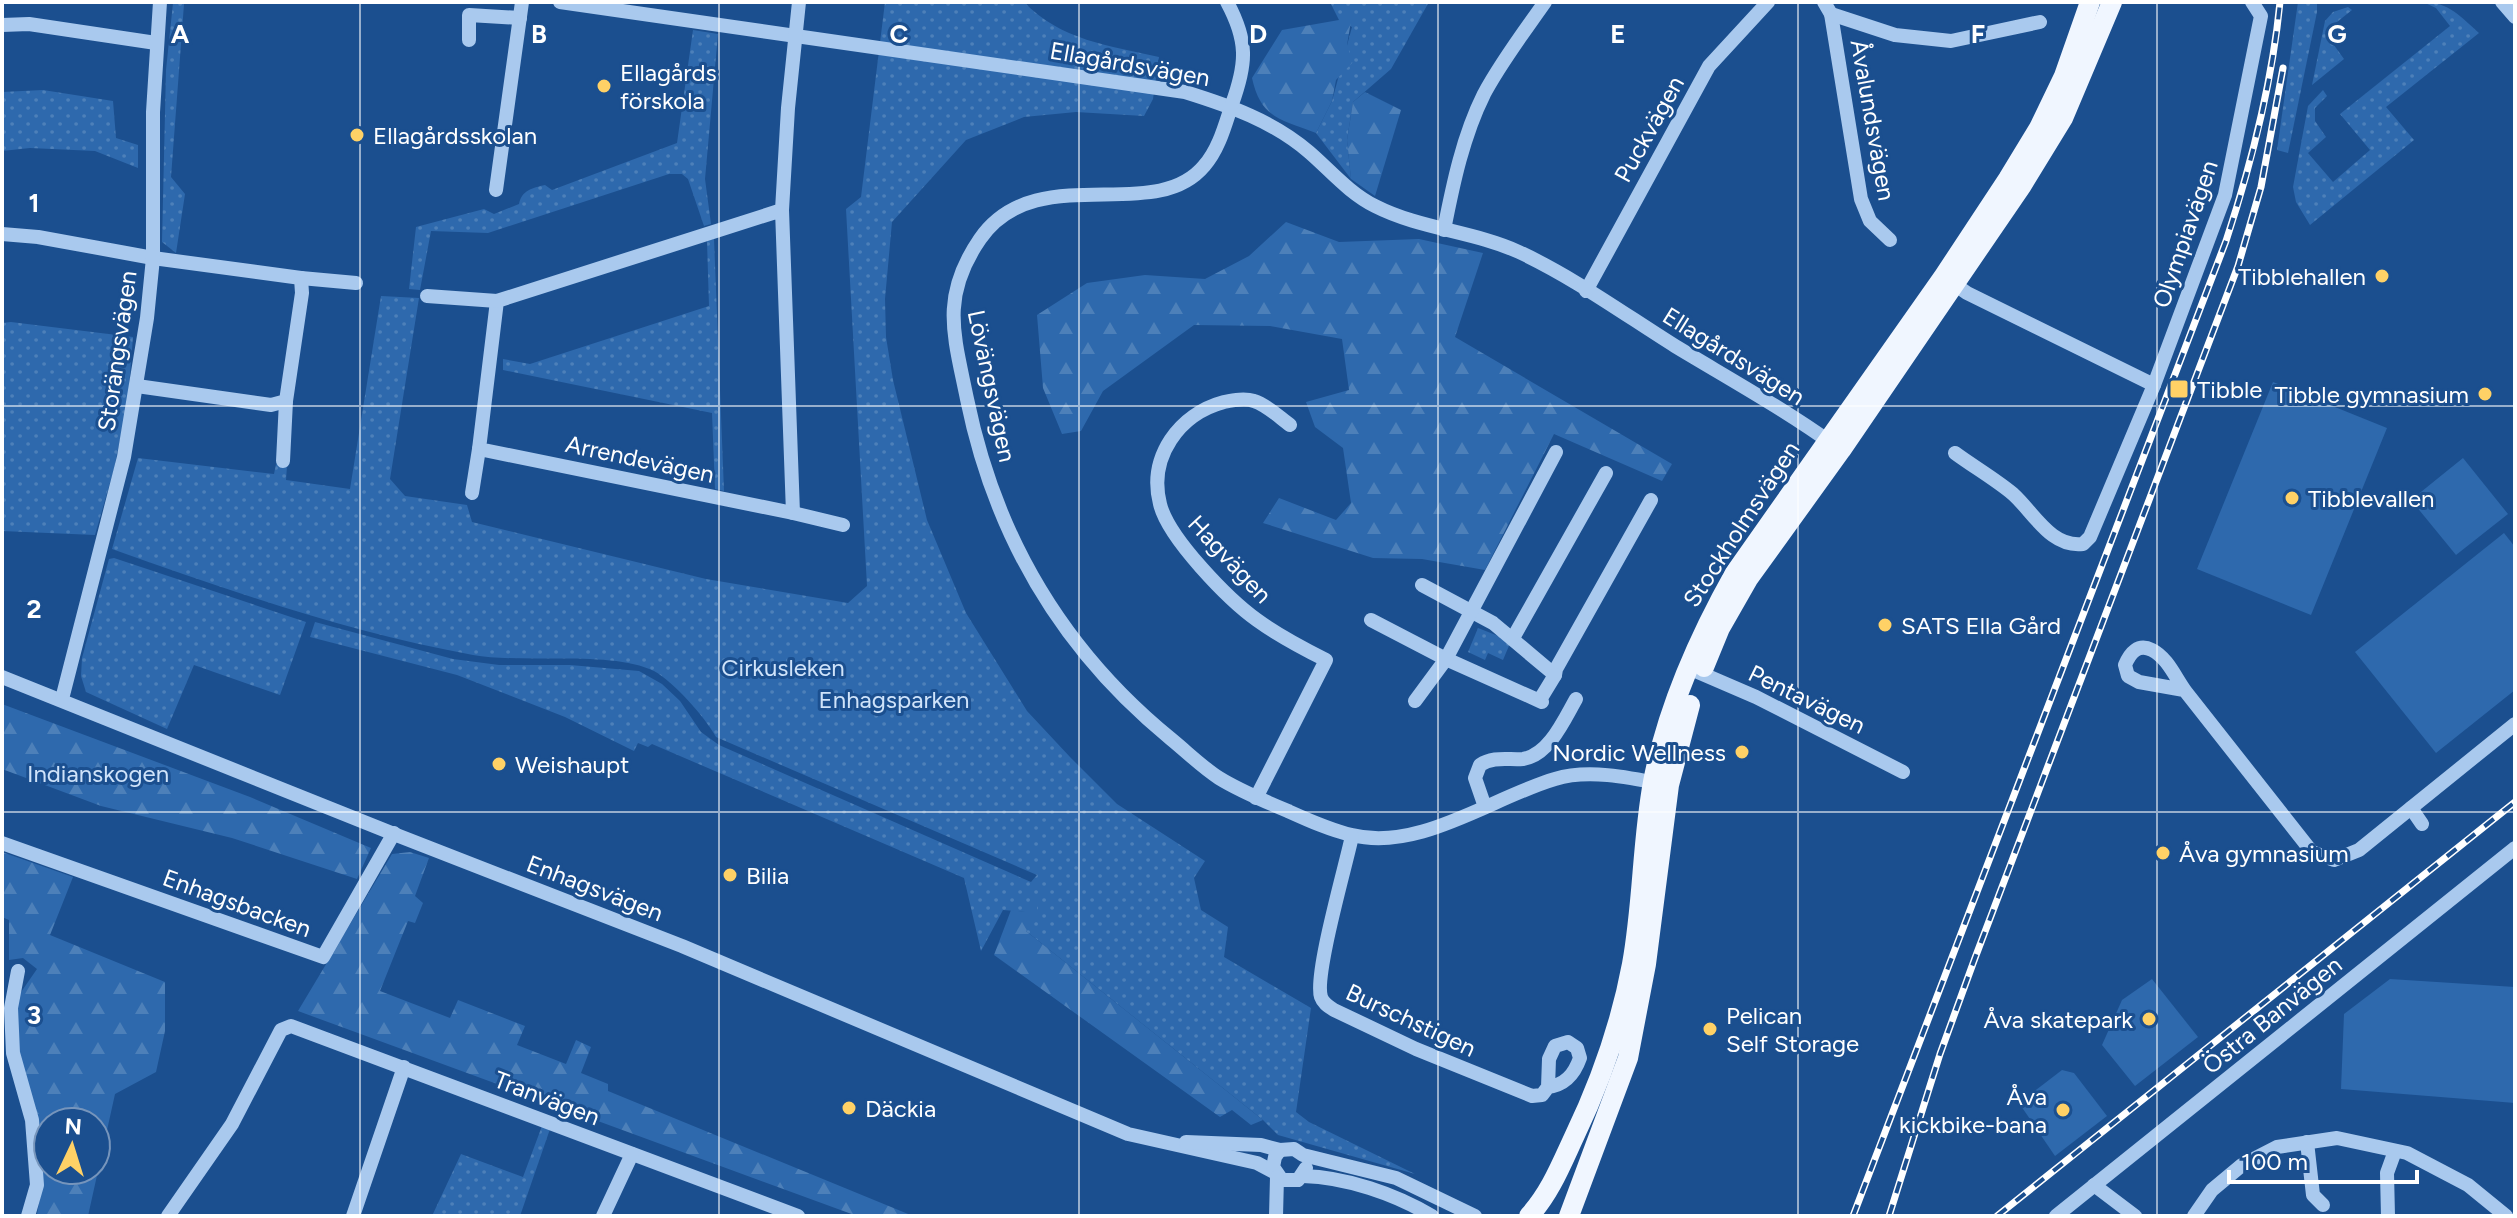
<svg xmlns="http://www.w3.org/2000/svg" width="2517" height="1218" viewBox="0 0 2517 1218" font-family="Figtree,sans-serif">
  <style>
    .green { fill: url(#green-dots) }
    .forest { fill: url(#forest-firs); fill-rule: evenodd }
    .pitch { fill: #2e69ad }
    .lines { fill: none; stroke-linecap: round; stroke-linejoin: round }
    .minor { stroke: #a9c9ee; stroke-width: 14 }
    .major { stroke: #f0f6ff; stroke-width: 20 }
    .rail-casing { stroke: #fff; stroke-width: 7 }
    .rail { stroke: #1b4f8f; stroke-width: 4; stroke-dasharray: 12; stroke-linecap: butt }
    .grid { fill: none; stroke: #fff; stroke-width: 2; stroke-opacity: 0.55 }
    .poi-dot { fill: #ffd166; stroke: #1b4f8f; stroke-width: 3 }
    .labels { text-anchor: middle; dominant-baseline: central; stroke-width: 6; stroke-linejoin: round; paint-order: stroke }
    .street-label { font-size: 24px; fill: #fff; stroke: #1b4f8f }
    .poi-label { font-size: 24px; fill: #fff; stroke: #1b4f8f; text-anchor: start }
    .park-label { font-size: 24px; fill: #cfe3fa; stroke: #1b4f8f }
    .grid-label { font-size: 26px; text-anchor: middle; font-weight: bold; fill: #fff; stroke: #1b4f8f; stroke-width: 6; stroke-linejoin: round; paint-order: stroke }
  </style>
  <defs>
    <pattern id="green-dots" width="8" height="8" patternUnits="userSpaceOnUse" patternTransform="scale(2)"><rect width="8" height="8" fill="#2e69ad"/><path d="M2 2h.1M6 6h.1" fill="none" stroke="#4d80b9" stroke-width="1.8" stroke-linecap="round"/></pattern>
    <pattern id="forest-firs" width="22" height="20" patternUnits="userSpaceOnUse" patternTransform="scale(2)"><rect width="22" height="20" fill="#2e69ad"/><path d="M5 1l3.5 6h-7zM16 11l3.5 6h-7z" fill="#4d80b9"/></pattern>
  </defs>
  <rect width="100%" height="100%" fill="#1b4f8f"/>
  <!-- green -->
  <g class="green">
    <path d="M 885,2 L 1024,2 C 1060,40 1110,46 1159,57 L 1153,99 L 1144,116 L 1076,112 L 1024,117 L 966,140 L 892,222 L 885,299 L 886,337 L 893,380 L 927,520 L 966,613 L 1027,711 L 1070,757 L 1117,804 L 1205,861 L 1194,878 L 1201,910 L 1228,927 L 1224,957 L 1311,1008 L 1296,1112 L 1309,1122 L 1415,1174 L 1278,1135 L 1263,1120 L 1026,931 L 1025,912 L 1003,910 L 981,951 L 964,878 L 652,744 L 648,747 L 638,743 L 634,751 L 565,717 L 457,675 L 310,637 L 315,622 L 453,659 L 499,665 L 570,665 L 639,671 L 662,684 L 680,701 L 701,732 L 719,745 L 1031,882 L 1037,875 L 716,737 C 705,717 674,682 654,671 C 612,650 524,664 473,655 C 351,633 230,591 112,549 L 138,458 L 274,474 L 276,464 L 287,466 L 286,480 L 350,489 L 381,296 L 419,298 L 390,479 L 405,496 L 467,505 L 472,522 L 706,579 L 848,603 L 867,586 L 846,209 L 861,197 Z"/>
    <path d="M 1330,2 L 1429,2 L 1391,69 L 1353,102 L 1347,140 L 1351,179 L 1316,133 L 1332,101 L 1352,27 L 1339,20 Z"/>
    <path d="M 2298,2 L 2317,2 L 2317,12 L 2288,153 L 2277,150 Z"/>
    <path d="M 2423,2 C 2449,2 2461,17 2479,33 L 2386,107 L 2414,140 L 2310,225 L 2296,202 L 2293,187 L 2308,106 L 2323,90 L 2327,96 L 2315,108 L 2315,121 L 2326,137 L 2308,153 L 2333,182 L 2370,150 L 2340,114 L 2450,26 L 2436,8 Z"/>
    <path d="M 173,3 L 184,4 L 171,177 L 185,194 L 176,253 L 162,242 L 166,70 Z"/>
    <path d="M 2348,7 L 2352,10 L 2332,26 L 2338,35 L 2331,41 L 2344,59 L 2312,85 L 2325,21 L 2333,12 Z"/>
    <path d="M 693,30 L 718,34 L 705,179 L 711,224 L 704,226 L 688,179 L 682,174 L 669,174 L 488,233 L 431,231 L 420,290 L 409,289 L 416,227 L 484,209 L 494,214 L 519,204 C 522,190 532,188 545,185 L 552,190 L 677,143 Z"/>
    <path d="M 43,90 L 113,101 L 116,138 L 138,145 L 138,168 L 95,151 L 30,148 L 2,151 L 2,92 Z"/>
    <path d="M 714,239 L 724,491 L 715,489 L 712,413 L 503,370 L 503,359 L 530,364 L 709,306 L 707,241 Z"/>
    <path d="M 11,322 L 133,337 L 128,400 L 114,469 L 95,535 L 2,531 L 2,323 Z"/>
    <path d="M 114,558 L 306,622 L 280,695 L 194,665 L 167,729 L 86,692 L 81,676 L 82,658 L 109,559 Z"/>
    <path d="M 1478,628 L 1511,641 L 1503,660 L 1488,653 L 1485,660 L 1468,652 Z"/>
    <path d="M 542,1126 L 550,1129 L 520,1216 L 432,1216 L 461,1154 L 523,1177 Z"/>
  </g>
  <!-- forest -->
  <g class="forest">
    <path d="M 1347,12 L 1352,15 L 1347,45 L 1353,62 L 1336,80 L 1332,101 L 1316,133 C 1281,119 1261,119 1252,78 L 1282,30 L 1339,20 Z"/>
    <path d="M 1365,92 L 1401,110 L 1375,196 L 1351,179 L 1347,140 L 1353,102 Z"/>
    <path d="M 1286,222 L 1339,242 L 1419,239 L 1483,253 L 1455,337 L 1672,464 L 1662,481 L 1554,434 L 1485,570 L 1422,559 L 1373,558 L 1263,523 L 1279,498 L 1336,520 L 1351,503 L 1343,448 L 1315,427 L 1306,402 L 1349,390 L 1342,339 L 1270,326 L 1194,325 L 1103,391 L 1081,431 L 1062,434 L 1043,388 L 1037,315 L 1087,283 L 1145,275 L 1205,279 L 1249,256 Z"/>
    <path d="M 2,704 L 250,797 L 371,848 L 357,879 L 232,838 L 101,806 L 2,769 Z"/>
    <path d="M 2,852 L 73,877 L 50,935 L 165,982 L 165,1031 L 156,1072 L 115,1094 L 88,1216 L 37,1214 L 40,1198 L 14,1020 L 19,995 L 37,969 L 23,958 L 9,960 L 9,920 L 2,917 ZM 48,1122 L 96,1122 L 96,1170 L 48,1170 Z"/>
    <path d="M 410,852 L 429,858 L 415,896 L 423,903 L 415,923 L 408,921 L 380,991 L 450,1018 L 458,1000 L 525,1026 L 517,1045 L 566,1064 L 576,1040 L 591,1047 L 581,1073 L 608,1084 L 608,1091 L 913,1216 L 857,1216 L 298,1011 L 392,854 Z"/>
    <path d="M 1037,903 L 1037,920 L 1026,931 L 1263,1120 L 1251,1125 L 1232,1110 L 1220,1117 L 994,955 L 1011,910 L 1025,912 Z"/>
  </g>
  <!-- pitch -->
  <g class="pitch">
    <path d="M 2273,382 L 2387,428 L 2311,615 L 2197,569 Z"/>
    <path d="M 2463,458 L 2508,514 L 2456,555 L 2411,500 Z"/>
    <path d="M 2504,533 L 2515,547 L 2515,690 L 2436,753 L 2355,652 Z"/>
    <path d="M 2152,979 L 2198,1037 L 2135,1086 L 2102,1045 L 2122,1000 Z"/>
    <path d="M 2390,979 L 2515,987 L 2515,1103 L 2341,1089 L 2344,1014 Z"/>
    <path d="M 2062,1070 L 2074,1073 L 2107,1116 L 2055,1156 L 2019,1103 Z"/>
  </g>
  <g class="lines">
    <!-- minor -->
    <g class="minor">
      <path d="M 560,2 L 1185,92 C 1230,106 1273,121 1309,152 C 1331,171 1349,193 1375,206 C 1420,229 1473,231 1519,252 C 1573,277 1624,314 1675,346 C 1728,378 1784,409 1834,445"/>
      <path d="M 1227,2 C 1248,41 1247,63 1232,104 C 1225,125 1219,149 1204,166 C 1154,226 1036,158 980,239 C 940,297 954,335 967,399 C 995,536 1063,651 1171,739 C 1187,752 1202,767 1219,778 C 1240,791 1264,801 1288,811 C 1308,820 1330,830 1352,835 C 1419,852 1493,797 1555,779 C 1587,769 1628,777 1661,784"/>
      <path d="M 1824,2 L 1831,14 L 1861,199 L 1870,221 L 1890,240"/>
      <path d="M 2502,2 L 2515,17"/>
      <path d="M 1831,14 L 1895,35 L 1951,41 L 2040,22"/>
      <path d="M 2,25 L 29,24 L 156,43"/>
      <path d="M 469,40 L 469,15 L 520,18"/>
      <path d="M 496,190 L 522,2"/>
      <path d="M 782,210 L 793,513 L 479,449 L 497,301 L 782,210 L 788,108 L 799,2"/>
      <path d="M 1444,230 C 1453,184 1463,136 1484,94 C 1501,62 1524,32 1545,2"/>
      <path d="M 2,234 L 38,237 L 153,258 L 301,278 L 302,293 L 286,401 L 271,405 L 137,386"/>
      <path d="M 301,278 L 356,283"/>
      <path d="M 1947,279 L 1967,293 L 2154,385"/>
      <path d="M 1586,291 L 1709,66 L 1768,2"/>
      <path d="M 427,296 L 497,301"/>
      <path d="M 1955,453 C 1974,467 1995,479 2013,494 C 2034,513 2051,548 2083,544 L 2090,537 L 2154,385 L 2225,195 L 2261,16 L 2252,2"/>
      <path d="M 283,461 L 286,401"/>
      <path d="M 472,493 L 479,449"/>
      <path d="M 793,513 L 843,525"/>
      <path d="M 1422,585 L 1493,623 L 1555,675 L 1556,669 L 1651,500"/>
      <path d="M 1371,620 L 1446,659 L 1542,702 L 1541,698 L 1555,675"/>
      <path d="M 1513,638 L 1606,473"/>
      <path d="M 1691,669 L 1756,697 L 1903,772"/>
      <path d="M 2,677 L 399,836 L 682,946 L 1128,1134 L 1257,1163 L 1274,1172"/>
      <path d="M 2184,690 L 2139,682 L 2128,676 L 2125,665 C 2130,653 2138,643 2152,650 C 2168,658 2176,679 2186,692 C 2228,746 2270,799 2312,852 L 2334,860 L 2359,850 L 2515,724"/>
      <path d="M 62,699 L 124,457 L 147,318 L 153,258 L 153,112 L 160,2"/>
      <path d="M 1415,701 L 1446,659 L 1556,452"/>
      <path d="M 1256,798 L 1326,660 C 1302,648 1279,636 1257,620 C 1229,600 1168,538 1160,504 C 1148,457 1179,414 1224,402 C 1234,400 1245,398 1254,401 C 1267,405 1279,417 1290,425"/>
      <path d="M 1485,807 L 1475,778 L 1480,765 C 1493,756 1508,760 1523,759 C 1549,755 1564,720 1576,699"/>
      <path d="M 2411,808 L 2422,824"/>
      <path d="M 1352,836 C 1346,865 1314,975 1321,997 C 1323,1003 1328,1006 1334,1010 L 1416,1049 L 1532,1096 L 1542,1095 L 1548,1087 C 1565,1085 1574,1075 1580,1058 L 1577,1048 L 1568,1042 L 1555,1046 L 1549,1059 L 1548,1087"/>
      <path d="M 2,843 L 323,957 L 394,833"/>
      <path d="M 18,971 L 11,1008 L 13,1053 L 32,1120 L 37,1185 L 28,1216"/>
      <path d="M 1186,1142 L 1261,1145 L 1280,1150 L 1294,1149 L 1303,1155 L 1396,1178 L 1475,1216"/>
      <path d="M 2307,1142 L 2313,1195 L 2323,1205"/>
      <path d="M 1280,1150 L 1275,1157 L 1273,1167 L 1282,1180 L 1298,1180 L 1306,1168"/>
      <path d="M 1303,1176 C 1346,1177 1395,1194 1432,1216"/>
      <path d="M 2094,1185 L 2135,1216"/>
      <path d="M 168,1216 L 232,1124 L 281,1030 L 291,1026 L 798,1216"/>
      <path d="M 353,1216 L 404,1067"/>
      <path d="M 603,1216 L 632,1154"/>
      <path d="M 1276,1216 L 1277,1177"/>
      <path d="M 2056,1216 L 2515,848"/>
      <path d="M 2194,1216 L 2212,1190 L 2242,1165 L 2277,1147 L 2337,1138 L 2407,1153 L 2468,1185 L 2506,1216"/>
      <path d="M 2388,1216 L 2387,1173 L 2395,1151"/>
    </g>
    <!-- major -->
    <g class="major">
      <path d="M 1704,667 L 1720,628 L 1748,579 L 1841,450 L 2022,185 L 2063,118 L 2112,2"/>
      <path d="M 1529,1216 C 1550,1193 1561,1165 1574,1137 C 1600,1083 1621,1023 1632,964 C 1643,904 1642,842 1653,782 C 1667,709 1699,637 1735,573 L 1944,276 L 2008,179 L 2039,128 L 2064,76 L 2090,2"/>
      <path d="M 1569,1216 L 1628,1058 L 1646,964 L 1669,785 L 1690,705"/>
    </g>
    <!-- rail casing -->
    <g class="rail-casing">
      <g id="rail">
        <path d="M 1853,1216 L 2226,241 C 2252,162 2272,84 2280,2"/>
        <path d="M 1889,1216 L 1940,1054 L 1975,958 L 2238,266 L 2261,187 L 2283,68"/>
        <path d="M 1997,1216 L 2515,802"/>
      </g>
    </g>
    <!-- rail -->
    <use href="#rail" class="rail"/>
  </g>
  <!-- grid -->
  <path class="grid" d="M 360,2 L 360,1216M 719,2 L 719,1216M 1079,2 L 1079,1216M 1438,2 L 1438,1216M 1798,2 L 1798,1216M 2157,2 L 2157,1216M 2,406 L 2515,406M 2,812 L 2515,812"/>
  <!-- markers -->
  <g class="poi-dot">
    <circle cx="604" cy="86" r="8"/>
    <circle cx="357" cy="135" r="8"/>
    <circle cx="2382" cy="276" r="8"/>
    <rect x="2169" y="379" width="20" height="20" rx="4"/>
    <circle cx="2485" cy="394" r="8"/>
    <circle cx="2292" cy="498" r="8"/>
    <circle cx="1885" cy="625" r="8"/>
    <circle cx="1742" cy="752" r="8"/>
    <circle cx="499" cy="764" r="8"/>
    <circle cx="2163" cy="853" r="8"/>
    <circle cx="730" cy="875" r="8"/>
    <circle cx="2149" cy="1019" r="8"/>
    <circle cx="1710" cy="1029" r="8"/>
    <circle cx="849" cy="1108" r="8"/>
    <circle cx="2063" cy="1110" r="8"/>
  </g>
  <g class="labels">
    <!-- street labels -->
    <g class="street-label">
      <text transform="translate(1130 64) rotate(10)">Ellagårdsvägen</text>
      <text transform="translate(1873 120) rotate(80)">Åvalundsvägen</text>
      <text transform="translate(1649 129) rotate(-61)">Puckvägen</text>
      <text transform="translate(2185 234) rotate(-71)">Olympiavägen</text>
      <text transform="translate(117 351) rotate(-82)">Storängsvägen</text>
      <text transform="translate(1734 356) rotate(32)">Ellagårdsvägen</text>
      <text transform="translate(992 386) rotate(78)">Lövängsvägen</text>
      <text transform="translate(640 459) rotate(12)">Arrendevägen</text>
      <text transform="translate(1741 524) rotate(-57)">Stockholmsvägen</text>
      <text transform="translate(1230 559) rotate(47)">Hagvägen</text>
      <text transform="translate(1807 699) rotate(26)">Pentavägen</text>
      <text transform="translate(595 888) rotate(21)">Enhagsvägen</text>
      <text transform="translate(237 903) rotate(20)">Enhagsbacken</text>
      <text transform="translate(2272 1015) rotate(-39)">Östra Banvägen</text>
      <text transform="translate(1411 1020) rotate(25)">Burschstigen</text>
      <text transform="translate(547 1098) rotate(21)">Tranvägen</text>
    </g>
    <!-- poi labels -->
    <g class="poi-label">
      <text x="620" y="72">Ellagårds<tspan x="620" dy="28">förskola</tspan></text>
      <text x="373" y="135">Ellagårdsskolan</text>
      <text x="2366" y="276" text-anchor="end">Tibblehallen</text>
      <text x="2197" y="389">Tibble</text>
      <text x="2469" y="394" text-anchor="end">Tibble gymnasium</text>
      <text x="2308" y="498">Tibblevallen</text>
      <text x="1901" y="625">SATS Ella Gård</text>
      <text x="1726" y="752" text-anchor="end">Nordic Wellness</text>
      <text x="515" y="764">Weishaupt</text>
      <text x="2179" y="853">Åva gymnasium</text>
      <text x="746" y="875">Bilia</text>
      <text x="1726" y="1015">Pelican<tspan x="1726" dy="28">Self Storage</tspan></text>
      <text x="2133" y="1019" text-anchor="end">Åva skatepark</text>
      <text x="2047" y="1096" text-anchor="end">Åva<tspan x="2047" dy="28">kickbike-bana</tspan></text>
      <text x="865" y="1108">Däckia</text>
    </g>
    <!-- park labels -->
    <g class="park-label">
      <text x="783" y="667">Cirkusleken</text>
      <text x="894" y="699">Enhagsparken</text>
      <text x="98" y="773">Indianskogen</text>
    </g>
  </g>
  <g class="grid-label">
    <text x="180" y="43">A</text>
    <text x="539" y="43">B</text>
    <text x="899" y="43">C</text>
    <text x="1258" y="43">D</text>
    <text x="1618" y="43">E</text>
    <text x="1978" y="43">F</text>
    <text x="2337" y="43">G</text>
    <text x="34" y="212">1</text>
    <text x="34" y="618">2</text>
    <text x="34" y="1024">3</text>
  </g>
  <!-- border -->
  <rect width="2517" height="1218" fill="none" stroke="#ffffff" stroke-width="8"/>
  <!-- north arrow -->
  <g transform="translate(72 1146) rotate(4)"><circle r="38" fill="#1b4f8f" stroke="#7695bc" stroke-width="2"/>
  <path d="M0-6L14 30L0 20L-14 30Z" fill="#ffd166"/>
  <text y="-12" font-size="22" font-weight="bold" text-anchor="middle" fill="#ffffff">N</text>
  </g>
  <!-- scale -->
  <path d="M2229 1170v12h188v-12" fill="none" stroke="#ffffff" stroke-width="4"/>
  <text x="2241" y="1170" font-size="24" fill="#ffffff" stroke="#1b4f8f" stroke-width="6" paint-order="stroke">100 m</text>
</svg>
